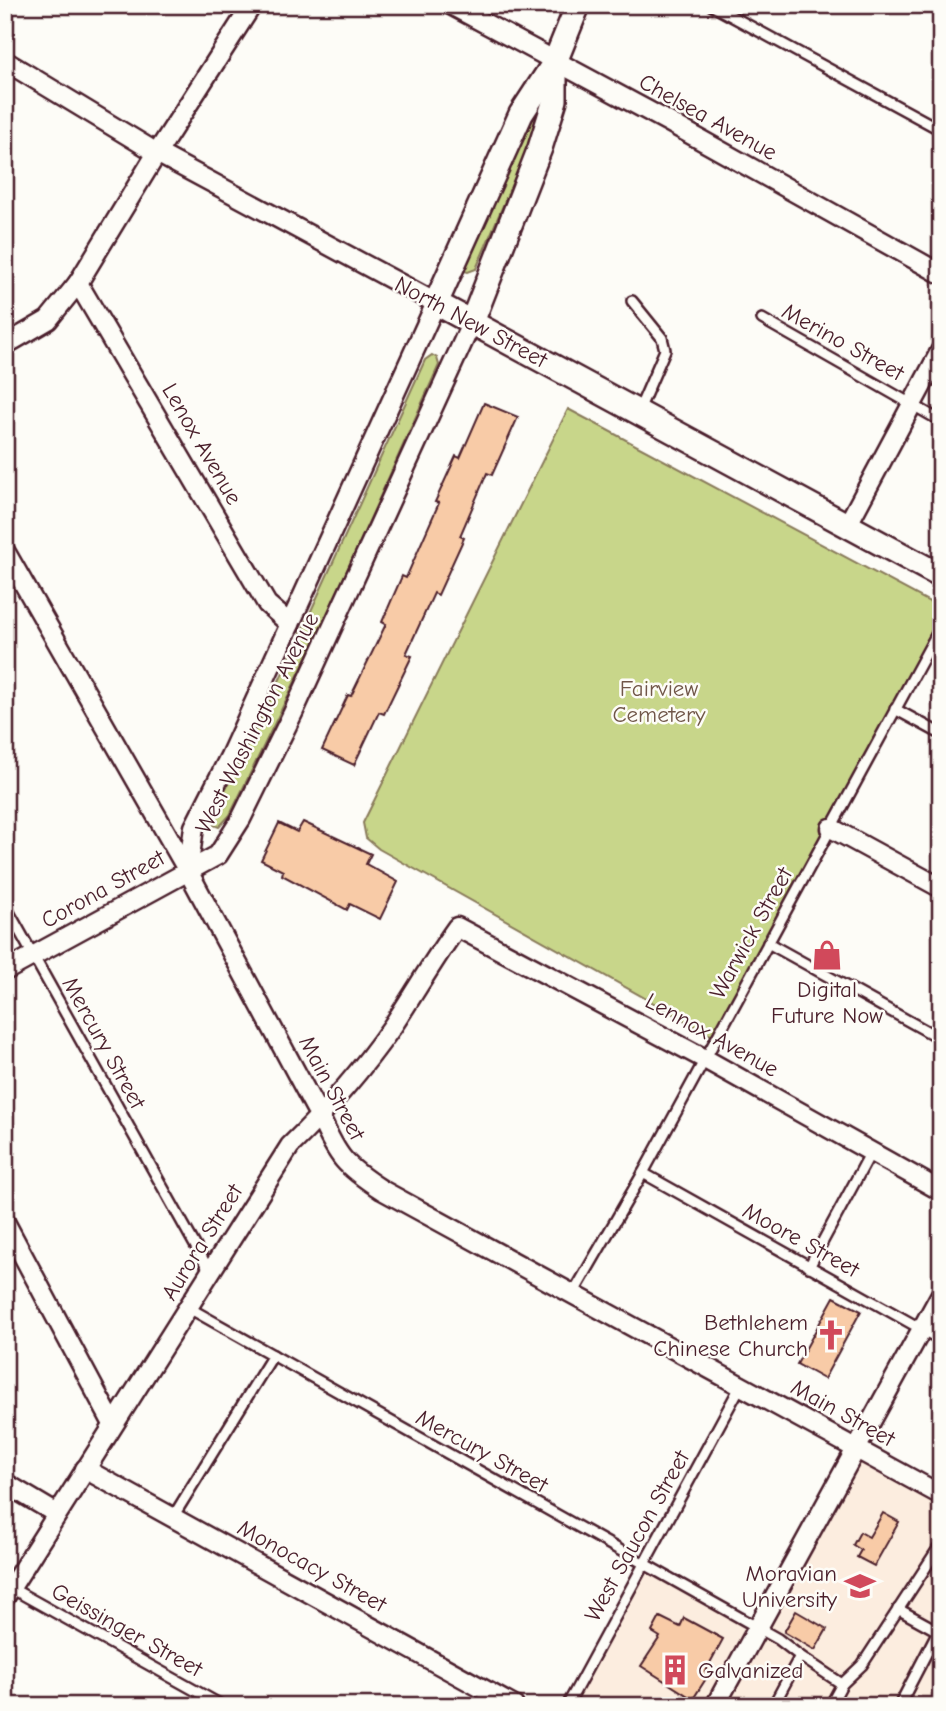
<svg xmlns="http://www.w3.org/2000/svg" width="946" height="1711" viewBox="0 0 946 1711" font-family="'Comic Neue',sans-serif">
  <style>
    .built { fill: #fceddf }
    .green { fill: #c8d68a; stroke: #897a5a; stroke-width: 2 }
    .building { fill: #f8cba7; stroke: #4a1f2b; stroke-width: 2 }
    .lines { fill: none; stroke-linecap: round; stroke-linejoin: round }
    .service-casing { stroke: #4a1f2b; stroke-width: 14 }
    .minor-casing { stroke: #4a1f2b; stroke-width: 23 }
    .tertiary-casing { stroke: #4a1f2b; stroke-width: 28 }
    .service { stroke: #fdfcf7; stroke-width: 9 }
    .minor { stroke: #fdfcf7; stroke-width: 18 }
    .tertiary { stroke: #fdfcf7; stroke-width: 23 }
    .labels { text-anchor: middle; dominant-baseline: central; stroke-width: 5; stroke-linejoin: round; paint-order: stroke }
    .street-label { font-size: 23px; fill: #4a1f2b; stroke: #fdfcf7 }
    .park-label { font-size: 23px; fill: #705648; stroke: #fdfcf7 }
    .poi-label { font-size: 23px; fill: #4a1f2b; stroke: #fdfcf7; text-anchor: end }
  </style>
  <rect width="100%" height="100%" fill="#fdfcf7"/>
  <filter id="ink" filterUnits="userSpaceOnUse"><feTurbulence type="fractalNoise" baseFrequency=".0143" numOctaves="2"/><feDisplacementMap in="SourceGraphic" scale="14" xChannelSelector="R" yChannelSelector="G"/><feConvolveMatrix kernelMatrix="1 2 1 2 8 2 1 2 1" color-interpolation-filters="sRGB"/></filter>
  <g filter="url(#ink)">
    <!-- built -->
    <path class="built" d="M 857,1448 L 941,1495 L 941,1706 L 567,1706 L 643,1564 L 757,1627 Z"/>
    <!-- green -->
    <g class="green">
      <path d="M 538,102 L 543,111 L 476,269 L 468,272 L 461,270 Z"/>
      <path d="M 432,355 L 437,358 L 439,365 L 323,624 L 230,815 L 219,827 L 214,825 L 212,818 L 216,808 L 275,690 L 425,360 Z"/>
      <path d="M 568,409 L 941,608 L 941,626 L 716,1038 L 379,849 L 366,838 L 363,823 Z"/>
    </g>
    <!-- building -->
    <g class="building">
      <path d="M 484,403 L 518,417 L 492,475 L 487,473 L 460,536 L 464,538 L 438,595 L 434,593 L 406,654 L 412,656 L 384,714 L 379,712 L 354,765 L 322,750 L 348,695 L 351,696 L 386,624 L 382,622 L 402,576 L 406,578 L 439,503 L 435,502 L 456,456 L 460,458 Z"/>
      <path d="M 303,822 L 371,854 L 366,864 L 398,882 L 380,919 L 350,904 L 347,910 L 282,875 L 283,871 L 261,860 L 279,823 L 297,832 Z"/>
      <path d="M 834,1297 L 861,1311 L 824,1379 L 797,1364 Z"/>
      <path d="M 883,1513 L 899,1522 L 874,1566 L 857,1557 L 861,1550 L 853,1545 L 860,1532 L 869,1537 Z"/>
      <path d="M 796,1611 L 827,1629 L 815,1650 L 784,1632 Z"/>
      <path d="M 660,1617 L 680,1627 L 684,1618 L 723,1639 L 705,1672 L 709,1674 L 693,1699 L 641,1666 L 660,1637 L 652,1632 Z"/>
    </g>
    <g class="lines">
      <!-- service casing -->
      <g class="service-casing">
        <g id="service">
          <path d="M 711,5 L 941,130"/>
          <path d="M 632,301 L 662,338 L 665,350 L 639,410"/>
          <path d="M 762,319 L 941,421"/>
          <path d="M 895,709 L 941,734"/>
          <path d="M 5,905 L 210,1272"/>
          <path d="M 768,943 L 941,1039"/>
          <path d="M 643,1173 L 941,1340"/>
          <path d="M 809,1267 L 871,1152"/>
          <path d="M 573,1294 L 643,1173 L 941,626"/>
          <path d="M 189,1308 L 778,1639 L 800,1656 L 773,1706"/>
          <path d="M 173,1517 L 273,1355"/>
          <path d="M 11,1588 L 223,1706"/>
          <path d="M 898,1609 L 938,1631 L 899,1706"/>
          <path d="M 800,1656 L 842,1684 L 830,1706"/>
          <path d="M 842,1684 L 862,1665 L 941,1544"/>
          <path d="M 567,1706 L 741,1385"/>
        </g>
      </g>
      <!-- minor casing -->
      <g class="minor-casing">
        <g id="minor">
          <path d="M 451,5 L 667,121 L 941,274"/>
          <path d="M 5,61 L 157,153 L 436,303 L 230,756 L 194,827 L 188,871"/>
          <path d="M 78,283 L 267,604 L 290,624"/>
          <path d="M 5,345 L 48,320 L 78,283 L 157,153 L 252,5"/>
          <path d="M 848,524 L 941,350"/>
          <path d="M 5,551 L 188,871 L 320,1117 C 338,1158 345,1166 382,1190 L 941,1495"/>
          <path d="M 831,828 L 941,888"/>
          <path d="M 5,971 L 218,855 L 241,819 L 294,711 L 472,322"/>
          <path d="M 5,1222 L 113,1424"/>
          <path d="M 85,1469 L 514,1706"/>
          <path d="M 5,1483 L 57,1514"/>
          <path d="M 5,1597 L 290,1146 C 328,1109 362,1070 392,1027 C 414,994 434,959 457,927 L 705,1059 L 941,1191"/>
          <path d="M 715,1706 L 941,1294"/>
        </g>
      </g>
      <!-- tertiary casing -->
      <g class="tertiary-casing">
        <g id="tertiary">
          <path d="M 578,5 L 555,62 L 521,114 L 436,303 L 941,576"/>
          <path d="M 472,322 L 540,148 L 555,100 L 555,62"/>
        </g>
      </g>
      <!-- service -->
      <use href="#service" class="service"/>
      <!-- minor -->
      <use href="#minor" class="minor"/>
      <!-- tertiary -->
      <use href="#tertiary" class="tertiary"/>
    </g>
  </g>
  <!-- icons -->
  <defs>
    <g id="shop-bare" transform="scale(2.415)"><path d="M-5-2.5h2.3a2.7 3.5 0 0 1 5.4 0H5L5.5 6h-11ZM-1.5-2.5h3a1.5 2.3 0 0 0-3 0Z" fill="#d1495b" stroke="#fdfcf7" stroke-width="2.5" paint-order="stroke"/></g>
    <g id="church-bare" transform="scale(2.415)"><path d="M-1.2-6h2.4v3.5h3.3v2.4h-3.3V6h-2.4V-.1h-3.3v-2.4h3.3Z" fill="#d1495b" stroke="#fdfcf7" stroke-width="2.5" paint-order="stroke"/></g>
    <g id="university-bare" transform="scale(2.415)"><path d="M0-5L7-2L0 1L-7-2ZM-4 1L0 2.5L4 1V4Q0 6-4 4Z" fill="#d1495b" stroke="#fdfcf7" stroke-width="2.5" paint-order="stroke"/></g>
    <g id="building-bare" transform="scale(2.415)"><path d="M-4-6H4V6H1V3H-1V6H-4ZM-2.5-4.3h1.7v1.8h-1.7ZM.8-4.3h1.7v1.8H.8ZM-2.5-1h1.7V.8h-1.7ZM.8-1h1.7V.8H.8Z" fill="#d1495b" stroke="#fdfcf7" stroke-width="2.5" paint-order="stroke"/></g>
  </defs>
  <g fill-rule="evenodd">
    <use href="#shop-bare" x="827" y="955"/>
    <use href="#church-bare" x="831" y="1335"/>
    <use href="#university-bare" x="860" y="1586"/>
    <use href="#building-bare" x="675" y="1670"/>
  </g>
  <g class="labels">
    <!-- street labels -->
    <g class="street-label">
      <text transform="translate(708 117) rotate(29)">Chelsea Avenue</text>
      <text transform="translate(471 322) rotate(28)">North New Street</text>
      <text transform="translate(843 342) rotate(29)">Merino Street</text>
      <text transform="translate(202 444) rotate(60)">Lenox Avenue</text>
      <text transform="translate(257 723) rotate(-63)">West Washington Avenue</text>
      <text transform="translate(103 889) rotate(-29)">Corona Street</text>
      <text transform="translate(751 933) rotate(-61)">Warwick Street</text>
      <text transform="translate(712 1035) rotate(29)">Lennox Avenue</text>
      <text transform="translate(104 1043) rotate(61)">Mercury Street</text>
      <text transform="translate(332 1088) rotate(62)">Main Street</text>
      <text transform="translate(801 1240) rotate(29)">Moore Street</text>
      <text transform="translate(202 1242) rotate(-58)">Aurora Street</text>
      <text transform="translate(843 1413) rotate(29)">Main Street</text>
      <text transform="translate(482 1451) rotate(29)">Mercury Street</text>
      <text transform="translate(637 1536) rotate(-61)">West Saucon Street</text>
      <text transform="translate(312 1566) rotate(29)">Monocacy Street</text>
      <text transform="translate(127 1630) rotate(29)">Geissinger Street</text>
    </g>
    <!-- park labels -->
    <g class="park-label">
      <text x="659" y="688">Fairview<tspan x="659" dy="26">Cemetery</tspan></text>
    </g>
    <!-- poi labels -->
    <g class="poi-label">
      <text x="827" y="989" text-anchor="middle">Digital<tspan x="827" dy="26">Future Now</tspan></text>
      <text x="808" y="1322">Bethlehem<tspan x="808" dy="26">Chinese Church</tspan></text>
      <text x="837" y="1573">Moravian<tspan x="837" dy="26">University</tspan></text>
      <text x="698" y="1670" text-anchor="start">Galvanized</text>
    </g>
  </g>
  <!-- margin -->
  <rect width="946" height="1711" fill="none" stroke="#fdfcf7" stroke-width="28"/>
  <rect x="14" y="14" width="918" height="1683" fill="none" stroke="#4a1f2b" stroke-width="2.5" filter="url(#ink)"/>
</svg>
